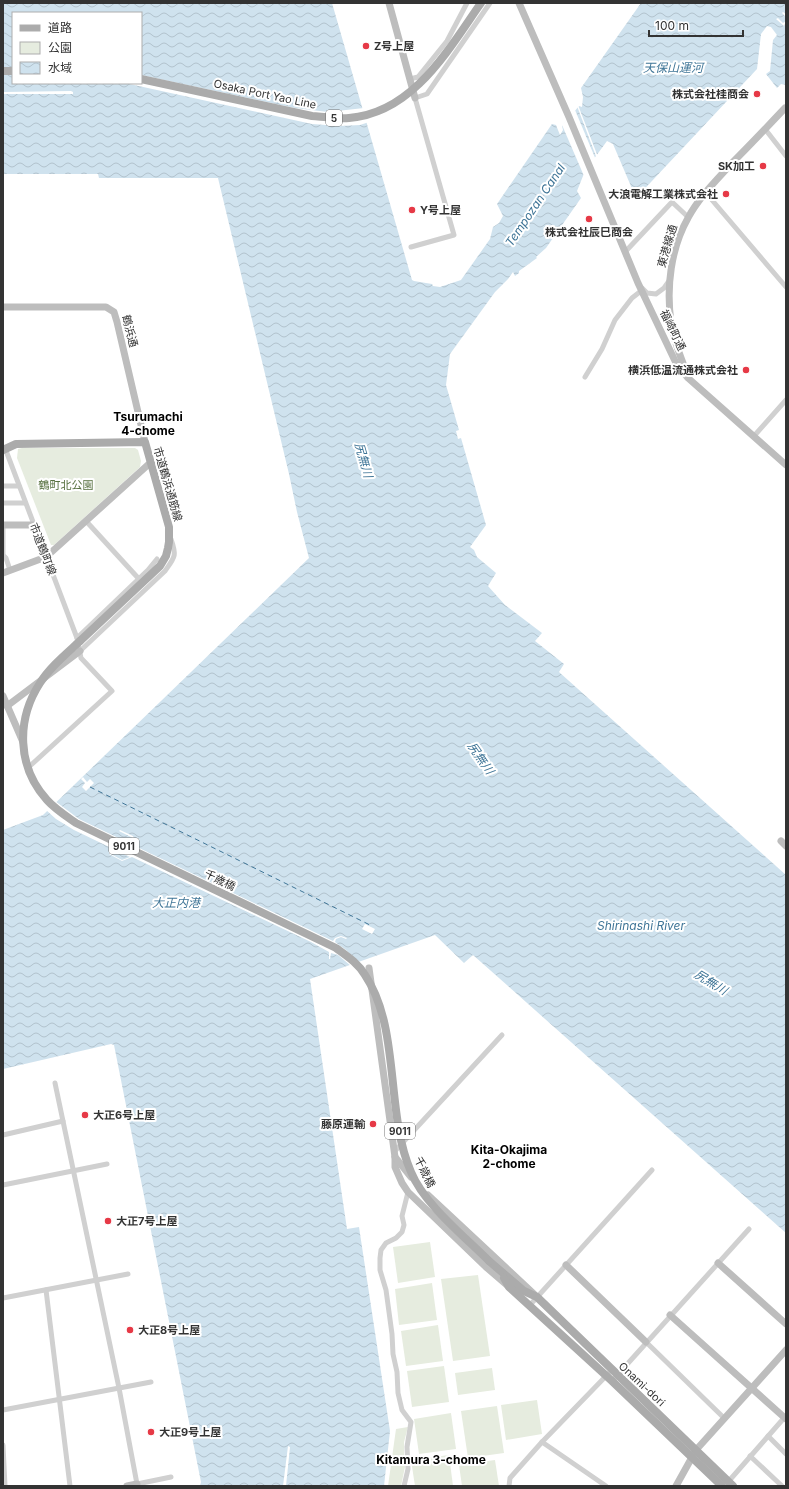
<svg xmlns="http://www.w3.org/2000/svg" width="789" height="1489" viewBox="0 0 789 1489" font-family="Inter,'Noto Sans JP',sans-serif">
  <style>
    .park { fill: #e6ecdf }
    .water { fill: url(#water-waves); fill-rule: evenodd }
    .pier { fill: #fff }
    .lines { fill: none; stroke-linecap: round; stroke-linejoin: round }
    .ferry { stroke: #3f7597; stroke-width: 1; stroke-dasharray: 5 4; stroke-linecap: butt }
    .street { stroke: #d0d0d0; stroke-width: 5 }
    .secondary { stroke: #bdbdbd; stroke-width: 7 }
    .primary { stroke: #ababab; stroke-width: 8 }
    .primary-bridge { stroke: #ababab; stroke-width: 8 }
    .poi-dot { fill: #e63946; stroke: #fff; stroke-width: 1.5 }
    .labels { text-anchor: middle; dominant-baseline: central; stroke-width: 4; stroke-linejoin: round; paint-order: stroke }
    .shield { fill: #fff; stroke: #707070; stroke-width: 1 }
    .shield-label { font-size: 10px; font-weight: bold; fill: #333 }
    .poi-label { font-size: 11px; font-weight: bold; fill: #333; stroke: #fff; text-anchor: start }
    .street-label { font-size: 11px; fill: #333; stroke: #fff }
    .park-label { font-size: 11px; fill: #56703f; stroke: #fff }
    .water-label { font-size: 12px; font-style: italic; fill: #3f7597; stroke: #fff }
    .neighbourhood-label { font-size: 12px; font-weight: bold; fill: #000; stroke: #fff }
  </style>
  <defs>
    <pattern id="water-waves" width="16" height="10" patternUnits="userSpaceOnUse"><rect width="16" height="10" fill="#cfe2ee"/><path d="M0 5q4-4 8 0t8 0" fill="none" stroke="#b2c2cd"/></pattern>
  </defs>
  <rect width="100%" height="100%" fill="#fff"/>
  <!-- park -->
  <g class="park">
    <path d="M 22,448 L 135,448 L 138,450 L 141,461 L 140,467 L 54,545 L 51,545 L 17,458 L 18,449 Z"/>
    <path d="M 430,1242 L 435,1277 L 398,1283 L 393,1247 Z"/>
    <path d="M 478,1275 L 490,1356 L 453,1361 L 441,1279 Z"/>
    <path d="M 432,1283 L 437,1320 L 399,1325 L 395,1289 Z"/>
    <path d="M 438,1325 L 443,1361 L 406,1366 L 401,1331 Z"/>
    <path d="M 444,1366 L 449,1402 L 412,1407 L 407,1371 Z"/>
    <path d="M 492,1368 L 495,1390 L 458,1395 L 455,1373 Z"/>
    <path d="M 537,1400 L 542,1434 L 506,1440 L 501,1405 Z"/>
    <path d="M 497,1406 L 504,1453 L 468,1458 L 461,1411 Z"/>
    <path d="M 451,1413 L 456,1449 L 419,1454 L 414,1419 Z"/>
    <path d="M 408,1427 L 404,1442 L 404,1455 L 405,1467 L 401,1486 L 388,1486 L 396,1429 Z"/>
    <path d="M 449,1455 L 453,1486 L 415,1486 L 411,1460 Z"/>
    <path d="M 495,1460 L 499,1486 L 462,1486 L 459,1465 Z"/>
  </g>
  <!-- water -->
  <path class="water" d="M 3,3 L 332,3 L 412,280 L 414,281 L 432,284 L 433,286 L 440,287 L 461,280 L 490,239 L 493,227 L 499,223 L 503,216 L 497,204 L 552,124 L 556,125 L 560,135 L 563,130 L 562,126 L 579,106 L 582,107 L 583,97 L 581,88 L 641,3 L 786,3 L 786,14 L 783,12 L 782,13 L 786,17 L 786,21 L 783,23 L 778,18 L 776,19 L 784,26 L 786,22 L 786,85 L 781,84 L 777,88 L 766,74 L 770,71 L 773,40 L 777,35 L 771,27 L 767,26 L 761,34 L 757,69 L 636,198 L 613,144 L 607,141 L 585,171 L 577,191 L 581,198 L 546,248 L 536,257 L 537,258 L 519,271 L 519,273 L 515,276 L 513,272 L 508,279 L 495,292 L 450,354 L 446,385 L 459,430 L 456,431 L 458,439 L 461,438 L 486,525 L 470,547 L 474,550 L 477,557 L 496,573 L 488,586 L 505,605 L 542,633 L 535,641 L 564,664 L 559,672 L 786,875 L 786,1233 L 473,955 L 464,963 L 435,935 L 310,979 L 347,1229 L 359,1227 L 390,1431 L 384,1486 L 200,1486 L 201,1482 L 114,1045 L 111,1044 L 3,1069 L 3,830 L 43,815 L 309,558 L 297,512 L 289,474 L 218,178 L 99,178 L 98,174 L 3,174 ZM 13,13 L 141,13 L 141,83 L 13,83 Z"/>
  <!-- pier -->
  <g class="pier">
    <path d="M 141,75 L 295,108 L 328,112 L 364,108 L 369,122 L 360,125 L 340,126 L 312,124 L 125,83 L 141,83 Z"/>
    <path d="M 71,91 L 73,92 L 73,94 L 3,94 L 3,92 Z"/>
    <path d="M 578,105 L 598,157 L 597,159 L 577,106 Z"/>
    <path d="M 575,110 L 596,160 L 584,176 L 562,125 Z"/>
    <path d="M 83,777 L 87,782 L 90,779 L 94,783 L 86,791 L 82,787 L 85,783 L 81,779 Z"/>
    <path d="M 55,801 L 79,819 L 135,846 L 133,838 L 119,831 L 120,830 L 133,836 L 137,847 L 333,941 L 335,938 L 341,936 L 347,938 L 346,939 L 341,937 L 336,939 L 335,942 L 346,950 L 360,963 L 351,966 L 338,955 L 331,953 L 330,959 L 329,959 L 329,952 L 311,942 L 132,857 L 122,861 L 109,854 L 109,853 L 122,860 L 130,857 L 74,830 L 56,819 L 46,810 Z"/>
    <path d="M 365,924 L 375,929 L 372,934 L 362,929 Z"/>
    <path d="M 288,1446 L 290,1447 L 286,1486 L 283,1486 Z"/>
  </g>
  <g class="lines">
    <!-- ferry -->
    <path class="ferry" d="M 90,787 L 370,925 L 370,927"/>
    <!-- street -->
    <g class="street">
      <path d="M 410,79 L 418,77 L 447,41 L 467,3"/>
      <path d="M 765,129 L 786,156"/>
      <path d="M 706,193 L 786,287"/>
      <path d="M 411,247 L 454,235 L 415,98 L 427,94 L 490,3"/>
      <path d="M 625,252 L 672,202 L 688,217"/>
      <path d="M 642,288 L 647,293 L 656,294 L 664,288 L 669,281"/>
      <path d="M 585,377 L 602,349 L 615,320 L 632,298 L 641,291"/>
      <path d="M 754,436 L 786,400"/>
      <path d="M 5,448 L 77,638 L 81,658 L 112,691 L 31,765"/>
      <path d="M 3,486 L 19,486"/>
      <path d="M 3,503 L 25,503"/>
      <path d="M 86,521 L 139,579"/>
      <path d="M 3,525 L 3,555 L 6,558 L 10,570"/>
      <path d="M 77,638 L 148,570 L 157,559"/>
      <path d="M 80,651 L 165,571 C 175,557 177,556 171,539"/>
      <path d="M 55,1083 L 119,1388 L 137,1484 L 171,1477"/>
      <path d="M 3,1135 L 63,1121"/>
      <path d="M 394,1152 L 502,1035"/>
      <path d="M 3,1185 L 107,1164"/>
      <path d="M 46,1290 L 70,1486"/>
      <path d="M 3,1298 L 128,1274"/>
      <path d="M 530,1305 L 652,1170"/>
      <path d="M 646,1342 L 724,1418"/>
      <path d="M 612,1381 L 749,1229"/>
      <path d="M 3,1410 L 151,1382"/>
      <path d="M 768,1436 L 786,1454"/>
      <path d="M 542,1442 L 606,1486"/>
      <path d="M 3,1445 L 5,1486"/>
      <path d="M 750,1456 L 782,1486"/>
      <path d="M 728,1482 L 784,1418"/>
      <path d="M 404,1486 L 408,1469 L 407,1447 L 411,1422 L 402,1410 L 398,1393 L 397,1372 L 393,1354 L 392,1334 L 386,1290 L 380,1270 L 380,1258 L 381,1250 L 386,1243 L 396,1238 L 402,1232 L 404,1225 L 402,1216 L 408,1192"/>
      <path d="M 509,1486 L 510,1478 L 542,1442 L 608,1374"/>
    </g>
    <!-- secondary -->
    <g class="secondary">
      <path d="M 389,3 L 415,98"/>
      <path d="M 519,3 L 569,117 L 638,283 L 676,363 L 688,378 L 786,465"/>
      <path d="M 3,307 L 106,307 L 114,312 L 117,322 L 145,442"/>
      <path d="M 686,371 C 680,355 673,339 671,322 C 666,287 671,248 688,218 C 699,197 717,180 732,163 C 750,145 768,126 785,108"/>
      <path d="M 3,525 L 34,525"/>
      <path d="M 3,573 L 46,557 L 150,463"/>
      <path d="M 3,696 L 23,742"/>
      <path d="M 7,706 L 80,651"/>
      <path d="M 781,841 L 786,846"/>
      <path d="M 369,968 L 395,1157 L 395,1167 L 402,1183 L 408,1192 L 486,1267 L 507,1285"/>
      <path d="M 395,1157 L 411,1177"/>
      <path d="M 428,1195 L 534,1294"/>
      <path d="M 718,1263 L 786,1324"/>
      <path d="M 566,1265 L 646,1342"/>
      <path d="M 670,1315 L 786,1419"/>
      <path d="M 127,1486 L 137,1484 L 137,1486"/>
      <path d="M 676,1486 L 696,1450 L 786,1350"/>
    </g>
    <!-- primary -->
    <g class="primary">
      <path d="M 3,71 L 13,71"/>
      <path d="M 3,450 L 16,444 L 145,442 L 169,527 L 169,542 L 168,548 L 166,556 L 160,566 L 80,641"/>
      <path d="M 489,1261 L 524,1291 L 537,1297 L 733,1486"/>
      <path d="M 504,1278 L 509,1287 L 612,1381 L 722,1486"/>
    </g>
    <!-- primary-bridge -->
    <g class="primary-bridge">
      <path d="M 141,79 L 312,116 C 324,117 337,119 349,118 C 413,113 448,50 481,3"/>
      <path d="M 80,641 C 66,654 50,667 40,683 C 16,720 17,767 47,800 C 55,809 66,816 76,823 L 336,948 C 347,956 358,963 365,975 C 401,1029 385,1113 411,1172 C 424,1204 464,1236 489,1261"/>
    </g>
  </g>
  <!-- markers -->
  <g class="poi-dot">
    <circle cx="366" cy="46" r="4"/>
    <circle cx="757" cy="94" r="4"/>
    <circle cx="763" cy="166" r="4"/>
    <circle cx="726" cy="194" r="4"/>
    <circle cx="412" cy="210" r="4"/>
    <circle cx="589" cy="219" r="4"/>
    <circle cx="746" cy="370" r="4"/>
    <circle cx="85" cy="1115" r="4"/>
    <circle cx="373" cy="1124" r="4"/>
    <circle cx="108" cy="1221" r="4"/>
    <circle cx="130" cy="1330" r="4"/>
    <circle cx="151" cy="1432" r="4"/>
  </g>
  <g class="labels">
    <!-- shield labels -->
    <g class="shield">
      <rect x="326" y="110" width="16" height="16" rx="3"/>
      <rect x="109" y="838" width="30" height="16" rx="3"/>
      <rect x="385" y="1123" width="30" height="16" rx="3"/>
    </g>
    <g class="shield-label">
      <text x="334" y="118">5</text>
      <text x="124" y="846">9011</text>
      <text x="400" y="1131">9011</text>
    </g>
    <!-- poi labels -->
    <g class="poi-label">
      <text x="374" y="46">Z号上屋</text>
      <text x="749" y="94" text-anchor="end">株式会社桂商会</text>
      <text x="755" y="166" text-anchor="end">SK加工</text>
      <text x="718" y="194" text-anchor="end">大浪電解工業株式会社</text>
      <text x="420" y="210">Y号上屋</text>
      <text x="589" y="232" text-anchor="middle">株式会社辰巳商会</text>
      <text x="738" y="370" text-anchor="end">横浜低温流通株式会社</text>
      <text x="93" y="1115">大正6号上屋</text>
      <text x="365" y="1124" text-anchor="end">藤原運輸</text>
      <text x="116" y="1221">大正7号上屋</text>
      <text x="138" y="1330">大正8号上屋</text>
      <text x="159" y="1432">大正9号上屋</text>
    </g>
    <!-- street labels -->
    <g class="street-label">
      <text transform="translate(265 94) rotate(12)">Osaka Port Yao Line</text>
      <text transform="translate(667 246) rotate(-74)">東港線通</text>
      <text transform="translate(673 330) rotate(64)">福崎町通</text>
      <text transform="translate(130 331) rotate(76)">鶴浜通</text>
      <text transform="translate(168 484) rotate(74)">市道鶴浜通筋線</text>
      <text transform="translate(43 549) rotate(69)">市道鶴町線</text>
      <text transform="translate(220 880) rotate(26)">千歳橋</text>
      <text transform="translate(425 1172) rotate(64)">千歳橋</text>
      <text transform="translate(642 1384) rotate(43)">Onami-dori</text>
    </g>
    <!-- park labels -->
    <g class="park-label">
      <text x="66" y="485">鶴町北公園</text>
    </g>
    <!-- water labels -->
    <g class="water-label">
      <text x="673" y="67">天保山運河</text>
      <text transform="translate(535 205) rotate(-56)">Tempozan Canal</text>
      <text transform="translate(364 460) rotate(74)">尻無川</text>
      <text transform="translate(481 758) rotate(55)">尻無川</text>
      <text x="176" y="902">大正内港</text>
      <text x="641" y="925">Shirinashi River</text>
      <text transform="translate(711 982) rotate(31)">尻無川</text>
    </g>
    <!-- neighbourhood labels -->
    <g class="neighbourhood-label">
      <text x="148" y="416">Tsurumachi<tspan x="148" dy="14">4-chome</tspan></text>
      <text x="509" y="1149">Kita-Okajima<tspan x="509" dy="14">2-chome</tspan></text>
      <text x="431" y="1459">Kitamura 3-chome</text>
    </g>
  </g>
  <!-- border -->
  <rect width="789" height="1489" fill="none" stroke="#333333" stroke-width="8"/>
  <!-- legend -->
  <rect x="12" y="12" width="130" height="72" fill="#ffffff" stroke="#adadad"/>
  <rect x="20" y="25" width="20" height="6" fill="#ababab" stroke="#adadad"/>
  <text x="48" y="32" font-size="12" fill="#333333">道路</text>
  <rect x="20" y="42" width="20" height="12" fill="#e6ecdf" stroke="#adadad"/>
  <text x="48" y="52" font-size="12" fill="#333333">公園</text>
  <rect x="20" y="62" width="20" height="12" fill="url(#water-waves)" stroke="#adadad"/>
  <text x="48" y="72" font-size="12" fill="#333333">水域</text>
  <!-- scale -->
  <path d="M649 30v6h94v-6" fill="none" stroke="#333333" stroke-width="2"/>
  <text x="655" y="30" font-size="12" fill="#333333" stroke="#ffffff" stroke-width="3" paint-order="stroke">100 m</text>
</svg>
